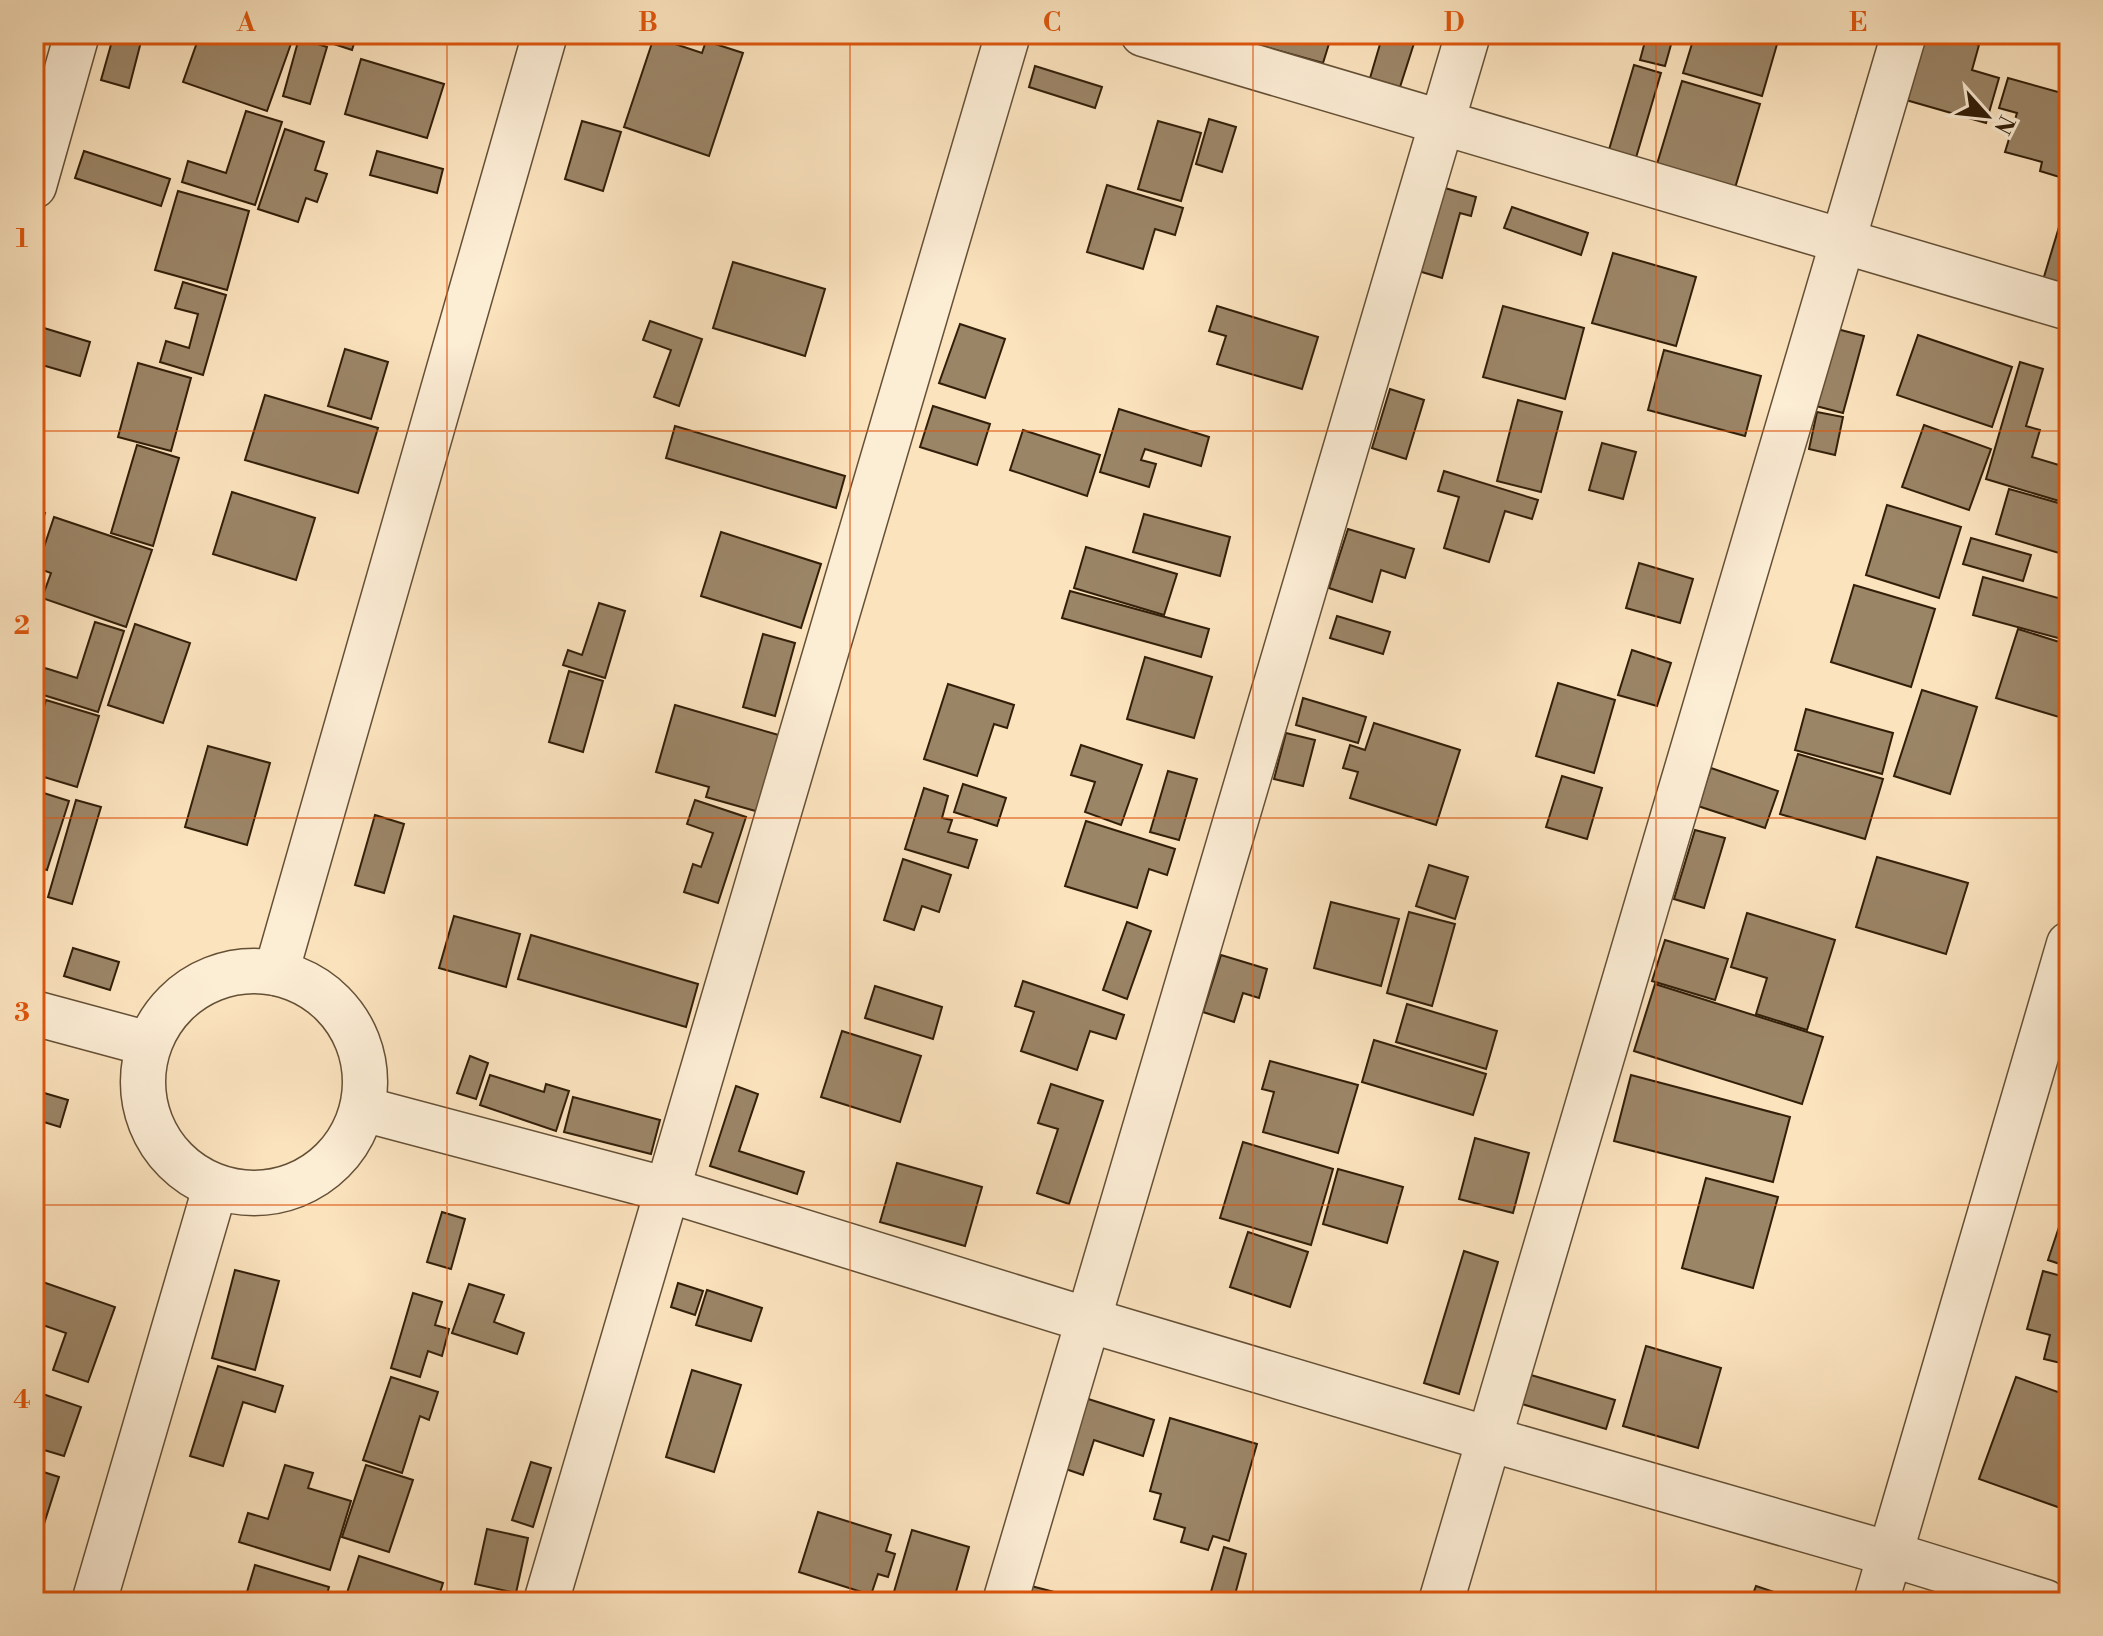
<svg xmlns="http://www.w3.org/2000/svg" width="2103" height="1636" viewBox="0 0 2103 1636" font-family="'Libre Bodoni',serif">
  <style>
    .building { fill: #9b8567; stroke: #331f09; stroke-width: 2 }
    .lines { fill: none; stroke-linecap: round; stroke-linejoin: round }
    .minor-casing { stroke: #655036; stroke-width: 47 }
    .minor { stroke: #fcedd5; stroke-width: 44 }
    .grid { fill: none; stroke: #df560c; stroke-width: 2; stroke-opacity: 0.55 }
    .neatline { fill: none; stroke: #df560c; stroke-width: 3 }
    .grid-label { font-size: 26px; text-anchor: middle; font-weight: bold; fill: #df560c }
  </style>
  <rect width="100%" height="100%" fill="#fbe3be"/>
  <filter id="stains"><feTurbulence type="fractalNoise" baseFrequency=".0025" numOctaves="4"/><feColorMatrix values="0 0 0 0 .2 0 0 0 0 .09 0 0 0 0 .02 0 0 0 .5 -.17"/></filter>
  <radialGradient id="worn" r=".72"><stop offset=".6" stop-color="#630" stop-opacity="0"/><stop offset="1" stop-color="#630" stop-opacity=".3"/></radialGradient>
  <!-- building -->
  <g class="building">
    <path d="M 114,34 L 143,34 L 129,88 L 101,80 Z"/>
    <path d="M 200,34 L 271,34 L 292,41 L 267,111 L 183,82 Z"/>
    <path d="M 303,34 L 357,34 L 352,50 Z"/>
    <path d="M 1258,34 L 1332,34 L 1323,63 L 1255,44 Z"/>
    <path d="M 1383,34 L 1417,34 L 1400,87 L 1370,78 Z"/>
    <path d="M 1647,34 L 1674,34 L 1665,66 L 1640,60 Z"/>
    <path d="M 1695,34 L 1780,34 L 1762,96 L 1683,73 Z"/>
    <path d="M 1925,34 L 1940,34 L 1979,45 L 1972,70 L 1999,78 L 1986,123 L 1906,100 Z"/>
    <path d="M 654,37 L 702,53 L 706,41 L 743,53 L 709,156 L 624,127 Z"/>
    <path d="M 299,38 L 327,47 L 310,104 L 283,96 Z"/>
    <path d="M 361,59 L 444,84 L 427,138 L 345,114 Z"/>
    <path d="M 1634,65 L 1661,73 L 1635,161 L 1608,153 Z"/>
    <path d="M 1035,66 L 1102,87 L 1095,108 L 1029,87 Z"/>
    <path d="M 2008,78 L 2069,95 L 2069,180 L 2040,171 L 2042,162 L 2005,152 L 2017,113 L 1999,108 Z"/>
    <path d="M 1682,81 L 1760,104 L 1735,188 L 1657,164 Z"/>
    <path d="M 246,111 L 282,122 L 255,205 L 182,182 L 188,161 L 226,173 Z"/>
    <path d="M 1209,119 L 1236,127 L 1222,172 L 1196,164 Z"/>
    <path d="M 582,121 L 621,132 L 603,191 L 565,179 Z"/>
    <path d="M 1158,121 L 1201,133 L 1181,201 L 1138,189 Z"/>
    <path d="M 285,129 L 324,142 L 315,170 L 327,174 L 317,202 L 306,198 L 298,222 L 258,209 Z"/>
    <path d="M 84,151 L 170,179 L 161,206 L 75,178 Z"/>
    <path d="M 377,151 L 443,169 L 437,193 L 370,175 Z"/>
    <path d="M 1107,185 L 1183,208 L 1175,235 L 1155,229 L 1143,269 L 1087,252 Z"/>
    <path d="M 1438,186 L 1476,197 L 1471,216 L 1460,213 L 1442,278 L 1415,270 Z"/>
    <path d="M 178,191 L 249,211 L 227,290 L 155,270 Z"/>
    <path d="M 2069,194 L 2069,288 L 2043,280 Z"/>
    <path d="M 1512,207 L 1588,233 L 1581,255 L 1504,228 Z"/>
    <path d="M 1613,253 L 1696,277 L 1676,346 L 1592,323 Z"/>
    <path d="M 733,262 L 825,289 L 805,356 L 713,328 Z"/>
    <path d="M 183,282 L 226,295 L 203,375 L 160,362 L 166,341 L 189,348 L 198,314 L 175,308 Z"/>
    <path d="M 1217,306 L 1318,337 L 1302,389 L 1217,364 L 1226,336 L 1209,331 Z"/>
    <path d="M 1503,306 L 1584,328 L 1565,399 L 1483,377 Z"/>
    <path d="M 650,321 L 702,339 L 679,406 L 654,397 L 671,350 L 643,340 Z"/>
    <path d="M 960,324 L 1005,339 L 985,398 L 939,383 Z"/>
    <path d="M 34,325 L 90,342 L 80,376 L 42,365 L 34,390 Z"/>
    <path d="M 1837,329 L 1864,336 L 1843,413 L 1816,406 Z"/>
    <path d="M 1918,335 L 2012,367 L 1992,427 L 1897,395 Z"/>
    <path d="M 345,349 L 388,362 L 371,419 L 328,406 Z"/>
    <path d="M 1664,350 L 1761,376 L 1745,436 L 1648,410 Z"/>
    <path d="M 2020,362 L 2043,369 L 2026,426 L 2040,430 L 2032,457 L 2069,468 L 2069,504 L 1986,479 Z"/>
    <path d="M 138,363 L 191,378 L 171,451 L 118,437 Z"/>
    <path d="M 1390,389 L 1424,400 L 1406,459 L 1372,448 Z"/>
    <path d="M 265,395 L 378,428 L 358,493 L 245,460 Z"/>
    <path d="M 1518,400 L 1562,412 L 1541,492 L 1497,481 Z"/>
    <path d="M 933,406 L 990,424 L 977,465 L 920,447 Z"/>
    <path d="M 1119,409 L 1209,437 L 1201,466 L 1145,449 L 1141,460 L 1156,464 L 1149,487 L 1100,472 Z"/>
    <path d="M 1817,412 L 1843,417 L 1835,455 L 1809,449 Z"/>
    <path d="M 1924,425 L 1991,449 L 1969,510 L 1902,487 Z"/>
    <path d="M 675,426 L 845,476 L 836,508 L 666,458 Z"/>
    <path d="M 1023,430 L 1100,455 L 1087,496 L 1010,470 Z"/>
    <path d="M 1602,443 L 1636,452 L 1623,499 L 1589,490 Z"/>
    <path d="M 137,445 L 179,458 L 153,546 L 111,533 Z"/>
    <path d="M 1444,471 L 1538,500 L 1532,519 L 1505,511 L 1489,562 L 1444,548 L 1459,497 L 1438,491 Z"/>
    <path d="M 2009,489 L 2069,506 L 2069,556 L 1996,534 Z"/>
    <path d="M 232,492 L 315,518 L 296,580 L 213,554 Z"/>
    <path d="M 1887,505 L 1961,527 L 1939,598 L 1866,575 Z"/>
    <path d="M 34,510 L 45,513 L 38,534 L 34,533 Z"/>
    <path d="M 1144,514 L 1230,537 L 1220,576 L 1133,552 Z"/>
    <path d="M 54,517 L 152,550 L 126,627 L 42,598 L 51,573 L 37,568 Z"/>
    <path d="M 1348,529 L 1414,549 L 1405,578 L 1381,570 L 1372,602 L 1329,588 Z"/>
    <path d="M 721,532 L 821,564 L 801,628 L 701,596 Z"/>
    <path d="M 1971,538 L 2031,555 L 2023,581 L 1963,564 Z"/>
    <path d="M 1086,547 L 1177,574 L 1164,615 L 1074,588 Z"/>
    <path d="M 1639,563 L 1693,579 L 1680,623 L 1626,608 Z"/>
    <path d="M 1983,577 L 2069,601 L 2069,641 L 1973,615 Z"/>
    <path d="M 1854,585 L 1935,609 L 1911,687 L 1831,662 Z"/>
    <path d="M 1070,591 L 1209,629 L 1201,657 L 1062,618 Z"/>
    <path d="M 599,603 L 625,611 L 605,678 L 563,665 L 568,650 L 582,655 Z"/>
    <path d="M 1337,616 L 1390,632 L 1383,654 L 1330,638 Z"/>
    <path d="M 95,622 L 124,631 L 98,712 L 37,693 L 45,668 L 77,678 Z"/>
    <path d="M 135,624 L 190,643 L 163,723 L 108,705 Z"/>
    <path d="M 2018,629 L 2069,645 L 2069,720 L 1996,698 Z"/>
    <path d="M 763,634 L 795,643 L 775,716 L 743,707 Z"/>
    <path d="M 1632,650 L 1671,663 L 1657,706 L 1618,695 Z"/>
    <path d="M 1145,657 L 1212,677 L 1194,738 L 1127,719 Z"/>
    <path d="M 569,671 L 603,681 L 583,752 L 549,742 Z"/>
    <path d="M 1558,683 L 1615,700 L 1594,773 L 1536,756 Z"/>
    <path d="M 948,684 L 1014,705 L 1007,728 L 994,724 L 977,776 L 924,759 Z"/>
    <path d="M 1922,690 L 1977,707 L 1950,794 L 1894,776 Z"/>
    <path d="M 1303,698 L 1366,717 L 1358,743 L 1296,725 Z"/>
    <path d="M 46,700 L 99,716 L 77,787 L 34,774 L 34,739 Z"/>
    <path d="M 675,705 L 782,736 L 759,812 L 706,797 L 709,787 L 656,772 Z"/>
    <path d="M 1806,709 L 1893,733 L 1882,774 L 1795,750 Z"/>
    <path d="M 1374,723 L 1460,750 L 1436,825 L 1350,798 L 1358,772 L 1343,768 L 1350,745 L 1365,750 Z"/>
    <path d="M 1286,733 L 1315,740 L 1303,786 L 1274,779 Z"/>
    <path d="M 1081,745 L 1142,765 L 1121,825 L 1085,812 L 1095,782 L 1071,775 Z"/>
    <path d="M 208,746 L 270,763 L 247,845 L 185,827 Z"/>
    <path d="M 1798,754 L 1883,779 L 1865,839 L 1780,814 Z"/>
    <path d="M 1711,768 L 1778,791 L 1765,828 L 1698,806 Z"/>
    <path d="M 1168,771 L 1197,779 L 1179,840 L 1150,832 Z"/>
    <path d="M 1562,776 L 1602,788 L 1587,839 L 1546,827 Z"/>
    <path d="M 963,784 L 1006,798 L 997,826 L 954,812 Z"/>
    <path d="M 924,788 L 948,796 L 942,818 L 952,820 L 948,832 L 977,840 L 968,868 L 905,849 Z"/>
    <path d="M 34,790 L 69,801 L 47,870 L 34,866 Z"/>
    <path d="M 76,800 L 101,807 L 72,904 L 48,897 Z"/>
    <path d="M 695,800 L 746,817 L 718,903 L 684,892 L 693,864 L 701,867 L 713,833 L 687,824 Z"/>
    <path d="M 375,815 L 404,824 L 384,893 L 355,885 Z"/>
    <path d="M 1086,821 L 1175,849 L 1167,875 L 1149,869 L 1137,908 L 1065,886 Z"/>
    <path d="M 1695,830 L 1725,838 L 1704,908 L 1674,899 Z"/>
    <path d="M 1877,857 L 1968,883 L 1946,954 L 1856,927 Z"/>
    <path d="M 903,859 L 951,875 L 939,912 L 922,906 L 914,930 L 884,920 Z"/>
    <path d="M 1429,865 L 1468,877 L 1455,919 L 1416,906 Z"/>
    <path d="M 1331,902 L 1399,919 L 1381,986 L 1314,968 Z"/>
    <path d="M 1409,912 L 1455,924 L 1432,1006 L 1387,993 Z"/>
    <path d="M 1747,913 L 1835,940 L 1807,1030 L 1756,1014 L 1767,978 L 1731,967 Z"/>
    <path d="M 454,916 L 520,934 L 506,987 L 439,968 Z"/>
    <path d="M 1127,922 L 1151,931 L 1127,999 L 1103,990 Z"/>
    <path d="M 531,935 L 698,984 L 686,1027 L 518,979 Z"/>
    <path d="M 1665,940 L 1728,959 L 1715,1000 L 1652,981 Z"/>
    <path d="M 73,948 L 119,962 L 110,990 L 64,976 Z"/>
    <path d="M 1221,955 L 1267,969 L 1259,998 L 1243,993 L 1234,1022 L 1203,1012 Z"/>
    <path d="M 1023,981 L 1124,1015 L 1116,1039 L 1090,1031 L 1077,1070 L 1021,1051 L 1034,1012 L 1015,1006 Z"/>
    <path d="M 1655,984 L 1823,1037 L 1802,1104 L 1634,1051 Z"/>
    <path d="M 875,986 L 942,1007 L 933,1039 L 865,1018 Z"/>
    <path d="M 1407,1004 L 1497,1031 L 1486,1069 L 1396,1042 Z"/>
    <path d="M 842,1031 L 921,1056 L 900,1122 L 821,1097 Z"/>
    <path d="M 1374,1040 L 1486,1074 L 1473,1115 L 1362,1082 Z"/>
    <path d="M 470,1056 L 488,1063 L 476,1099 L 457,1093 Z"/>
    <path d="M 1270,1061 L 1358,1085 L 1338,1153 L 1263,1132 L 1274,1092 L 1262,1089 Z"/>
    <path d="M 490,1075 L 544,1092 L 546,1084 L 569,1091 L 556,1131 L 480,1105 Z"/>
    <path d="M 1631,1075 L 1790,1117 L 1773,1182 L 1614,1141 Z"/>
    <path d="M 1051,1084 L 1103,1101 L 1069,1204 L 1037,1193 L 1058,1129 L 1038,1123 Z"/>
    <path d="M 736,1086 L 758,1094 L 739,1151 L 804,1172 L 797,1194 L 710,1166 Z"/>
    <path d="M 34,1090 L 68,1100 L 60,1127 L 34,1119 Z"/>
    <path d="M 573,1097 L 660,1120 L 651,1154 L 564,1132 Z"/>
    <path d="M 1475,1138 L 1529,1153 L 1513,1213 L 1459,1199 Z"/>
    <path d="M 1243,1142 L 1333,1169 L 1311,1245 L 1220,1218 Z"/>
    <path d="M 897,1163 L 982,1187 L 965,1246 L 880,1222 Z"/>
    <path d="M 1338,1169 L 1403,1187 L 1387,1243 L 1323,1224 Z"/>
    <path d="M 1706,1178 L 1778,1197 L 1753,1288 L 1682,1268 Z"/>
    <path d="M 2069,1197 L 2069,1267 L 2048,1260 Z"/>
    <path d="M 442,1212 L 465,1219 L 451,1269 L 427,1262 Z"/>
    <path d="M 1248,1232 L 1308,1252 L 1290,1307 L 1230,1287 Z"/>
    <path d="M 1464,1251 L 1498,1262 L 1459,1394 L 1424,1383 Z"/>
    <path d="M 235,1270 L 279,1281 L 255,1370 L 212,1358 Z"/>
    <path d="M 2043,1271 L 2069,1278 L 2069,1365 L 2044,1359 L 2050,1335 L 2027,1329 Z"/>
    <path d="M 34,1279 L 115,1307 L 88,1382 L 53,1370 L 66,1333 L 34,1322 Z"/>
    <path d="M 678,1283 L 703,1291 L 695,1315 L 671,1307 Z"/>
    <path d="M 469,1284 L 504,1295 L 494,1322 L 524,1333 L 517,1354 L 452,1333 Z"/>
    <path d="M 707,1290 L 762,1308 L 751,1341 L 696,1325 Z"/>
    <path d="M 413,1293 L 442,1302 L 435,1325 L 449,1329 L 442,1356 L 428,1351 L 420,1377 L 391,1368 Z"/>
    <path d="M 1646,1346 L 1721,1368 L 1698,1448 L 1623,1426 Z"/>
    <path d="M 218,1366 L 283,1386 L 275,1412 L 243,1402 L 223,1466 L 190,1456 Z"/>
    <path d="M 692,1370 L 741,1385 L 714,1472 L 666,1457 Z"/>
    <path d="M 1531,1375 L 1615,1400 L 1606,1429 L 1522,1404 Z"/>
    <path d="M 391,1377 L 438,1392 L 429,1420 L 420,1416 L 402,1473 L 363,1460 Z"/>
    <path d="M 2016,1377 L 2069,1396 L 2069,1511 L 1979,1479 Z"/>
    <path d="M 34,1391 L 81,1407 L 64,1456 L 34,1447 Z"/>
    <path d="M 1082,1397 L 1154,1420 L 1143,1456 L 1094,1440 L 1083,1475 L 1060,1467 Z"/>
    <path d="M 1170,1418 L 1257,1444 L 1229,1541 L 1213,1536 L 1208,1550 L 1181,1542 L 1185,1528 L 1154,1519 L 1161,1494 L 1150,1491 Z"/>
    <path d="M 531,1462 L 551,1468 L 533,1527 L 512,1520 Z"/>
    <path d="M 285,1465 L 313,1473 L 308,1488 L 351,1501 L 330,1570 L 239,1542 L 248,1513 L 268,1519 Z"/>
    <path d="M 366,1465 L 413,1480 L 389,1552 L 342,1537 Z"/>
    <path d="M 34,1469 L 59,1477 L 35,1552 L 34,1552 Z"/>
    <path d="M 818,1512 L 891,1535 L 886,1551 L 895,1554 L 888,1577 L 878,1574 L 871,1595 L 799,1572 Z"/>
    <path d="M 487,1529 L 528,1538 L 516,1593 L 475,1584 Z"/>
    <path d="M 912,1530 L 969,1547 L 953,1602 L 891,1602 Z"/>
    <path d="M 1224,1547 L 1246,1554 L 1233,1602 L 1208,1602 Z"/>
    <path d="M 359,1556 L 443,1583 L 437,1602 L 344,1602 Z"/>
    <path d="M 255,1565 L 329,1587 L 325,1602 L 244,1602 Z"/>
    <path d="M 1031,1586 L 1066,1595 L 1064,1602 L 1026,1602 Z"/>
    <path d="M 1756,1586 L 1804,1602 L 1750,1602 Z"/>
  </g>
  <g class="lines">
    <!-- minor casing -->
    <g class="minor-casing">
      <g id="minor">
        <path d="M 1143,34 L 2069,308"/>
        <path d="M 34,186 L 77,34"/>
        <circle cx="254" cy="1082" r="111"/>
        <path d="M 276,973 L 545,34"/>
        <path d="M 34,1013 L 149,1044"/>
        <path d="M 363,1109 L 668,1190 L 1088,1320 L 1489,1439 L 1890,1554 L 2045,1602"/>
        <path d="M 94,1602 L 215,1188"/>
        <path d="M 546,1602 L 1008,34"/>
        <path d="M 1005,1602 L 1468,34"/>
        <path d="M 1441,1602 L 1904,34"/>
        <path d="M 1876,1602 L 2069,944"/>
      </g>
    </g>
    <!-- minor -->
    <use href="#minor" class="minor"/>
  </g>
  <!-- grid -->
  <path class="grid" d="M 447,34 L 447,1602M 850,34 L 850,1602M 1253,34 L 1253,1602M 1656,34 L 1656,1602M 34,431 L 2069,431M 34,818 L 2069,818M 34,1205 L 2069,1205"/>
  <!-- margin -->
  <rect width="2103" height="1636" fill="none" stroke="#fbe3be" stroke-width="88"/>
  <!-- north arrow -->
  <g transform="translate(1987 116) rotate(117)" stroke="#fcedd5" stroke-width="6" paint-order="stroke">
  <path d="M0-6L14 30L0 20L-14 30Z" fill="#331f09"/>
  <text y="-12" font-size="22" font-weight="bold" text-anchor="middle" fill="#331f09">N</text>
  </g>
  <rect x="44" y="44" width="2015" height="1548" class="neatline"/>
  <g class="grid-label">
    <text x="246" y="31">A</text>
    <text x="648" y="31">B</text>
    <text x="1052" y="31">C</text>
    <text x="1454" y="31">D</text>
    <text x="1858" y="31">E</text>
    <text x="22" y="247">1</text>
    <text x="22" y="634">2</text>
    <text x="22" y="1021">3</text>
    <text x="22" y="1408">4</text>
  </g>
  <rect width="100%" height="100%" filter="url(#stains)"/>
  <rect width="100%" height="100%" fill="url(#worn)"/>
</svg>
